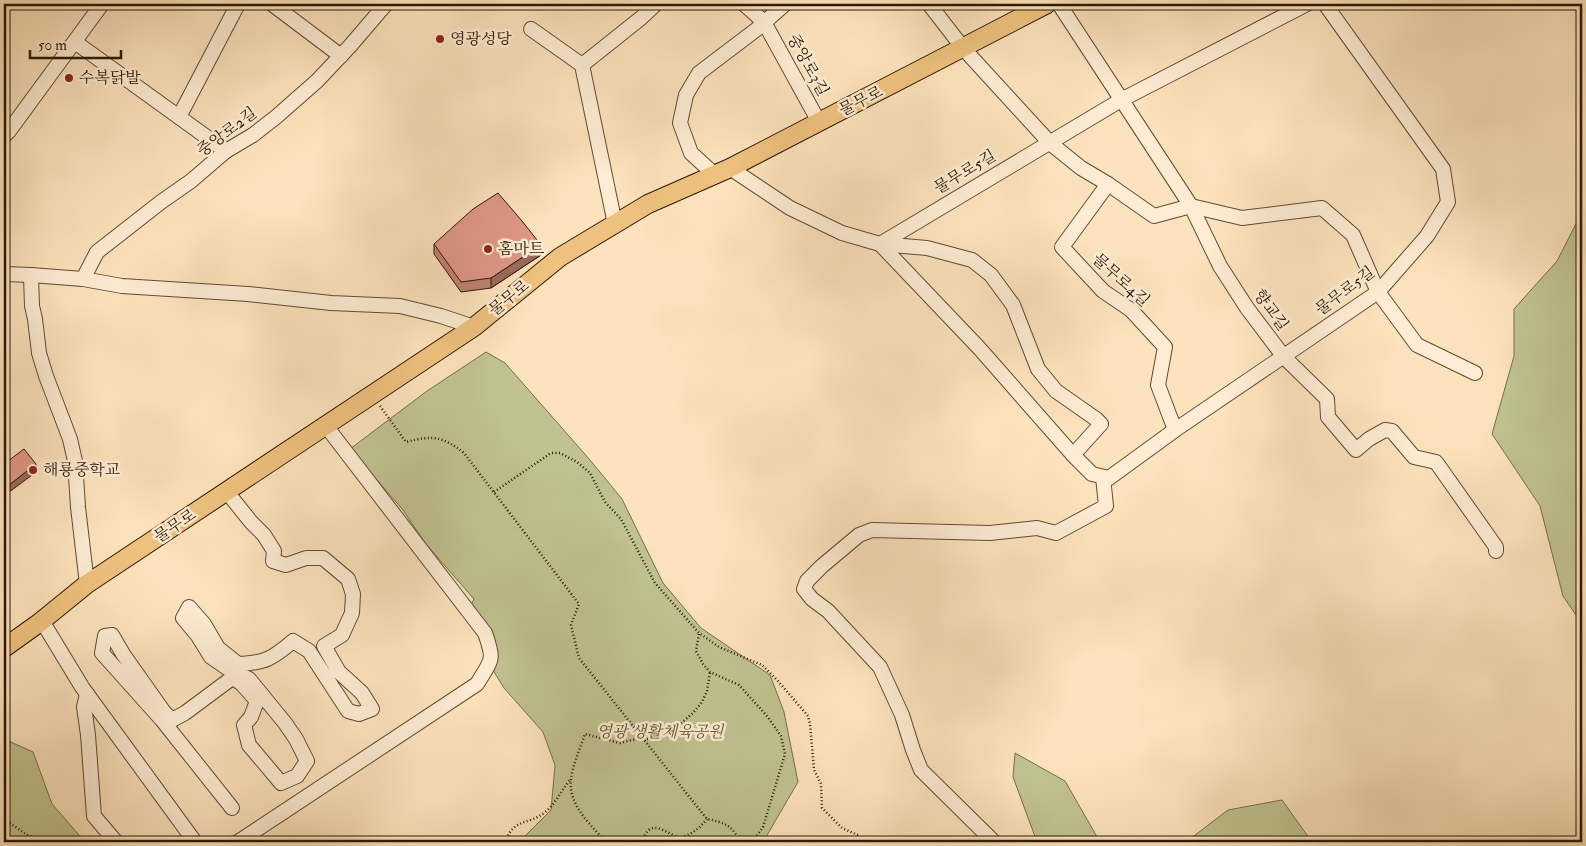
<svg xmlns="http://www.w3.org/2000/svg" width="1586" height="846" viewBox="0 0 1586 846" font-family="'IM FELL Double Pica','Noto Serif KR',serif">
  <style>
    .green { fill: #c0c390; stroke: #766e4a }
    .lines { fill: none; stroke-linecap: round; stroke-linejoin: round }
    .minor-casing { stroke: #604b32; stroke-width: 16 }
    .major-casing { stroke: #2b1803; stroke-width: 20 }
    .path { stroke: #2b1803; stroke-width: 2.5; stroke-dasharray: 1 2.5; stroke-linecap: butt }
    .minor { stroke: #feedd4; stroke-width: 14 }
    .major { stroke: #eec27e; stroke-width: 18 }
    .wall { fill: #c08273; stroke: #2b1803 }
    .shaded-wall { fill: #9c6a5e; stroke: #2b1803 }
    .building { fill: #df9786; stroke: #2b1803 }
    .poi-dot { fill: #8f2418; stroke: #feedd4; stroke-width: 2 }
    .labels { text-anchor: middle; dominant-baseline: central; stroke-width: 5; stroke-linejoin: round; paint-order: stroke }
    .poi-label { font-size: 16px; fill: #2b1803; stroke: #feedd4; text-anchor: start }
    .street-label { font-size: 16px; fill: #2b1803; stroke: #feedd4 }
    .park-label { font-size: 16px; font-style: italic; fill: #5f5434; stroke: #feedd4 }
  </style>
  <rect width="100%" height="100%" fill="#fde3bd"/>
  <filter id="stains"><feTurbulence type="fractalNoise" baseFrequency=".004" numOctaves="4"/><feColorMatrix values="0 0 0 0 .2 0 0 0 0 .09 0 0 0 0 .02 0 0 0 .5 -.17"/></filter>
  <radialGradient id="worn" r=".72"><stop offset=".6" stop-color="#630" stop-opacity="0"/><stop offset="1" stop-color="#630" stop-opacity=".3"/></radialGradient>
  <!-- green -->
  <g class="green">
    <path d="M 1582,212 L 1582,624 L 1563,596 L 1540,506 L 1492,434 L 1514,356 L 1514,309 L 1557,261 Z"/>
    <path d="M 486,352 L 505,363 L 590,460 L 622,499 L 663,583 L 701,628 L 770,675 L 784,712 L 798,782 L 763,842 L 519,842 L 551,810 L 555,765 L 543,732 L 504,688 L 491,667 L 498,651 L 466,616 L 474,599 L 425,543 L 403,510 L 350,449 L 427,391 Z"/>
    <path d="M 4,739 L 33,752 L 52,804 L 85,842 L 4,842 Z"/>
    <path d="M 1015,753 L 1065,781 L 1100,842 L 1037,842 L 1013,777 Z"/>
    <path d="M 1282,800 L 1312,842 L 1186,842 L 1228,810 Z"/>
  </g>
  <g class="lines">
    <!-- minor casing -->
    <g class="minor-casing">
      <g id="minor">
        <path d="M 272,4 L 341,56"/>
        <path d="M 744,4 L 764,22 L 819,122"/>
        <path d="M 929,4 L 963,48 L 1050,143 L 1081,168 L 1108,184 L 1062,247 L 1103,291 L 1131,310 L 1165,347 L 1158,385 L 1175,430"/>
        <path d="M 1059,4 L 1191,206 L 1220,266 L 1247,308 L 1284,357 L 1327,399 L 1328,417 L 1356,450 L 1369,439 L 1385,430 L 1392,431 L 1414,457 L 1436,462 L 1496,547 L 1496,551"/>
        <path d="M 1307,4 L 1121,100 L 880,244 L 980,349 L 1073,455 L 1092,474 L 1109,478 L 1175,430 L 1378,292 L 1427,236 L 1448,202 L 1443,169 L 1325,4"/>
        <path d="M 531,29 L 582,65"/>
        <path d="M 75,42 L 226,151"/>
        <path d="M 179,117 L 238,4"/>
        <path d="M 4,136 L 9,131 L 102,4"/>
        <path d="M 730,168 L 790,208 L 842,233 L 880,244 L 927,248 L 972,260 L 991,275 L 1013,305 L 1038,369 L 1056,391 L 1096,419 L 1101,424 L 1073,455"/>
        <path d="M 715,175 L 691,153 L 680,123 L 686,95 L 699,73 L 757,29 L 785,4"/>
        <path d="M 1108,184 L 1154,216 L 1191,206 L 1242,218 L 1322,208 L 1353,235 L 1378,292 L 1417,345 L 1475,373"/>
        <path d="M 615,224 L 582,65 L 641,18 L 656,4"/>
        <path d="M 4,274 L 31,275 L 83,279 L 122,286 L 248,294 L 331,303 L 400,306 L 441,316 L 474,327"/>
        <path d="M 31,275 L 32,306 L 35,319 L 39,353 L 46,376 L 70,439 L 75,461 L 78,507 L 87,584"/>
        <path d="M 83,279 L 97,252 L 161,202 L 191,181 L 226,151 L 253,135 L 276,117 L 317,81 L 350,46 L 386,4"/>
        <path d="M 227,492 L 251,522 L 264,535 L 274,551 L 273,561 L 286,565 L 306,558 L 323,558 L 348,579 L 353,594 L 352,613 L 342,635 L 324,646 L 339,672 L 362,693 L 372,709 L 359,714 L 348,711 L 309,651 L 293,641 C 272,659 265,663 238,664 L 218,648 L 204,624 L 189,607 L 183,618 L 198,636 L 211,657 L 227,668 L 249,679 L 285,723 L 296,739 L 307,761 L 297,776 L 281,783 L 249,745 L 244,725 L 251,717 L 257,701 L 241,683 L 232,678 L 185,713 L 172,720 L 164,712 L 123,654 L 112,635 L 105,636 L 102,653 L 162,720 L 232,808"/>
        <path d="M 42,621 L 82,687 L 195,842"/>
        <path d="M 87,694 L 84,707 L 88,735 L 94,816 L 116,842"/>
        <path d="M 238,842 L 477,684 C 492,659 495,661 485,633 L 326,426"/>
        <path d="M 994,842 L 921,770 L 913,750 L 902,715 L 880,667 L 828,611 L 812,599 L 804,589 L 807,581 L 822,566 L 859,535 L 872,530 L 990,533 L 1037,528 L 1056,533 L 1106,506 L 1103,477"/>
      </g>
    </g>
    <!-- major casing -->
    <g class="major-casing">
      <path id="major" d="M 4,648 L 39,623 L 87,584 L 474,327 L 560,257 L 648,204 L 730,168 L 1047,4"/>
    </g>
    <!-- path -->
    <g class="path">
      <path d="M 380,406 L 406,442 C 433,435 442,436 464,453 L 579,604 L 571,625 L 579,658 L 707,819 C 726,823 731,825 741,842"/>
      <path d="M 494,492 L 551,453 L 560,453 L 577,462 L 590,473 L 605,502 L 621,519 L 655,583 L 699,633 L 719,647 L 762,665 L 778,681 L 808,716 L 810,724 L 814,770 L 821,784 L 822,808 L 842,828 L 860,836 L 862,842"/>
      <path d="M 699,634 L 696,651 L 703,664 L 710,672 L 739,685 L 767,716 L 781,736 L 785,754 L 763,827 L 756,837 L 750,842"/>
      <path d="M 4,819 L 27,835 L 46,842"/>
      <path d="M 507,842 L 506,839 C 516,818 528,825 544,813 C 556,804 561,790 571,779"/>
      <path d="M 606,842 C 590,824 568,805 571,779 C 572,767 581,746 585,734 L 620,743 L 636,739 L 655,739 L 672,731 L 693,713 L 702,702 L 707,691 L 710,672"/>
      <path d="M 642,842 C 650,816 665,833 680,838 C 692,834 699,829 707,819"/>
    </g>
    <!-- minor -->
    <use href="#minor" class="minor"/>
    <!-- major -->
    <use href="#major" class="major"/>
  </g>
  <!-- wall -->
  <path class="wall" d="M 434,244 L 541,255 L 491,288 L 461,292 L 434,254 Z"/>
  <!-- shaded-wall -->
  <g class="shaded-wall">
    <path d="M 541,245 L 541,255 L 491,288 L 491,278 Z"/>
    <path d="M 36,464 L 36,472 L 4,496 L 4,489 Z"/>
  </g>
  <!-- building -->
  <g class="building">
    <path d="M 498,193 L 522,221 L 541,245 L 491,278 L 461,282 L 434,244 L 473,209 Z"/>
    <path d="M 24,449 L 36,464 L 4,489 L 4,464 Z"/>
  </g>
  <!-- markers -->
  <g class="poi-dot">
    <circle cx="440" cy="39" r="5"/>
    <circle cx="69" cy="78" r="5"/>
    <circle cx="488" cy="249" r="5"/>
    <circle cx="33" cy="470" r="5"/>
  </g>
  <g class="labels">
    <!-- poi labels -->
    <g class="poi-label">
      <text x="450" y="39">영광성당</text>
      <text x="79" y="78">수복닭발</text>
      <text x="498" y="249">홈마트</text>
      <text x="43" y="470">해룡중학교</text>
    </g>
    <!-- street labels -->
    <g class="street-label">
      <text transform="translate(808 65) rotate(61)">중앙로3길</text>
      <text transform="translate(861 101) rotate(-27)">물무로</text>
      <text transform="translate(227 132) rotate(-37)">중앙로2길</text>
      <text transform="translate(965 172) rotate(-31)">물무로5길</text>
      <text transform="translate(1121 280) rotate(42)">물무로4길</text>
      <text transform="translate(1345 291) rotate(-37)">물무로5길</text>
      <text transform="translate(509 298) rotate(-39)">물무로</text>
      <text transform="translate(1271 310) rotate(54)">향교길</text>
      <text transform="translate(175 526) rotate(-34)">물무로</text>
    </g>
    <!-- park labels -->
    <g class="park-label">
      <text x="660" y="732">영광 생활체육공원</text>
    </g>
  </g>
  <!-- margin -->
  <rect width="1586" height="846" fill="none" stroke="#fde3bd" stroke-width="20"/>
  <rect x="5" y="5" width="1576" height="836" fill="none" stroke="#2b1803" stroke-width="2.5"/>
  <rect x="10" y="10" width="1566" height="826" fill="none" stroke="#2b1803"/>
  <!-- scale -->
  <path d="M30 50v8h91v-8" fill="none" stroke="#2b1803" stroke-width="2.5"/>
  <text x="38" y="50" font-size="15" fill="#2b1803" stroke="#feedd4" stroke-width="4" paint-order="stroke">50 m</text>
  <rect width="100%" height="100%" filter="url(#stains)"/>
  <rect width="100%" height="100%" fill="url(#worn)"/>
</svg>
